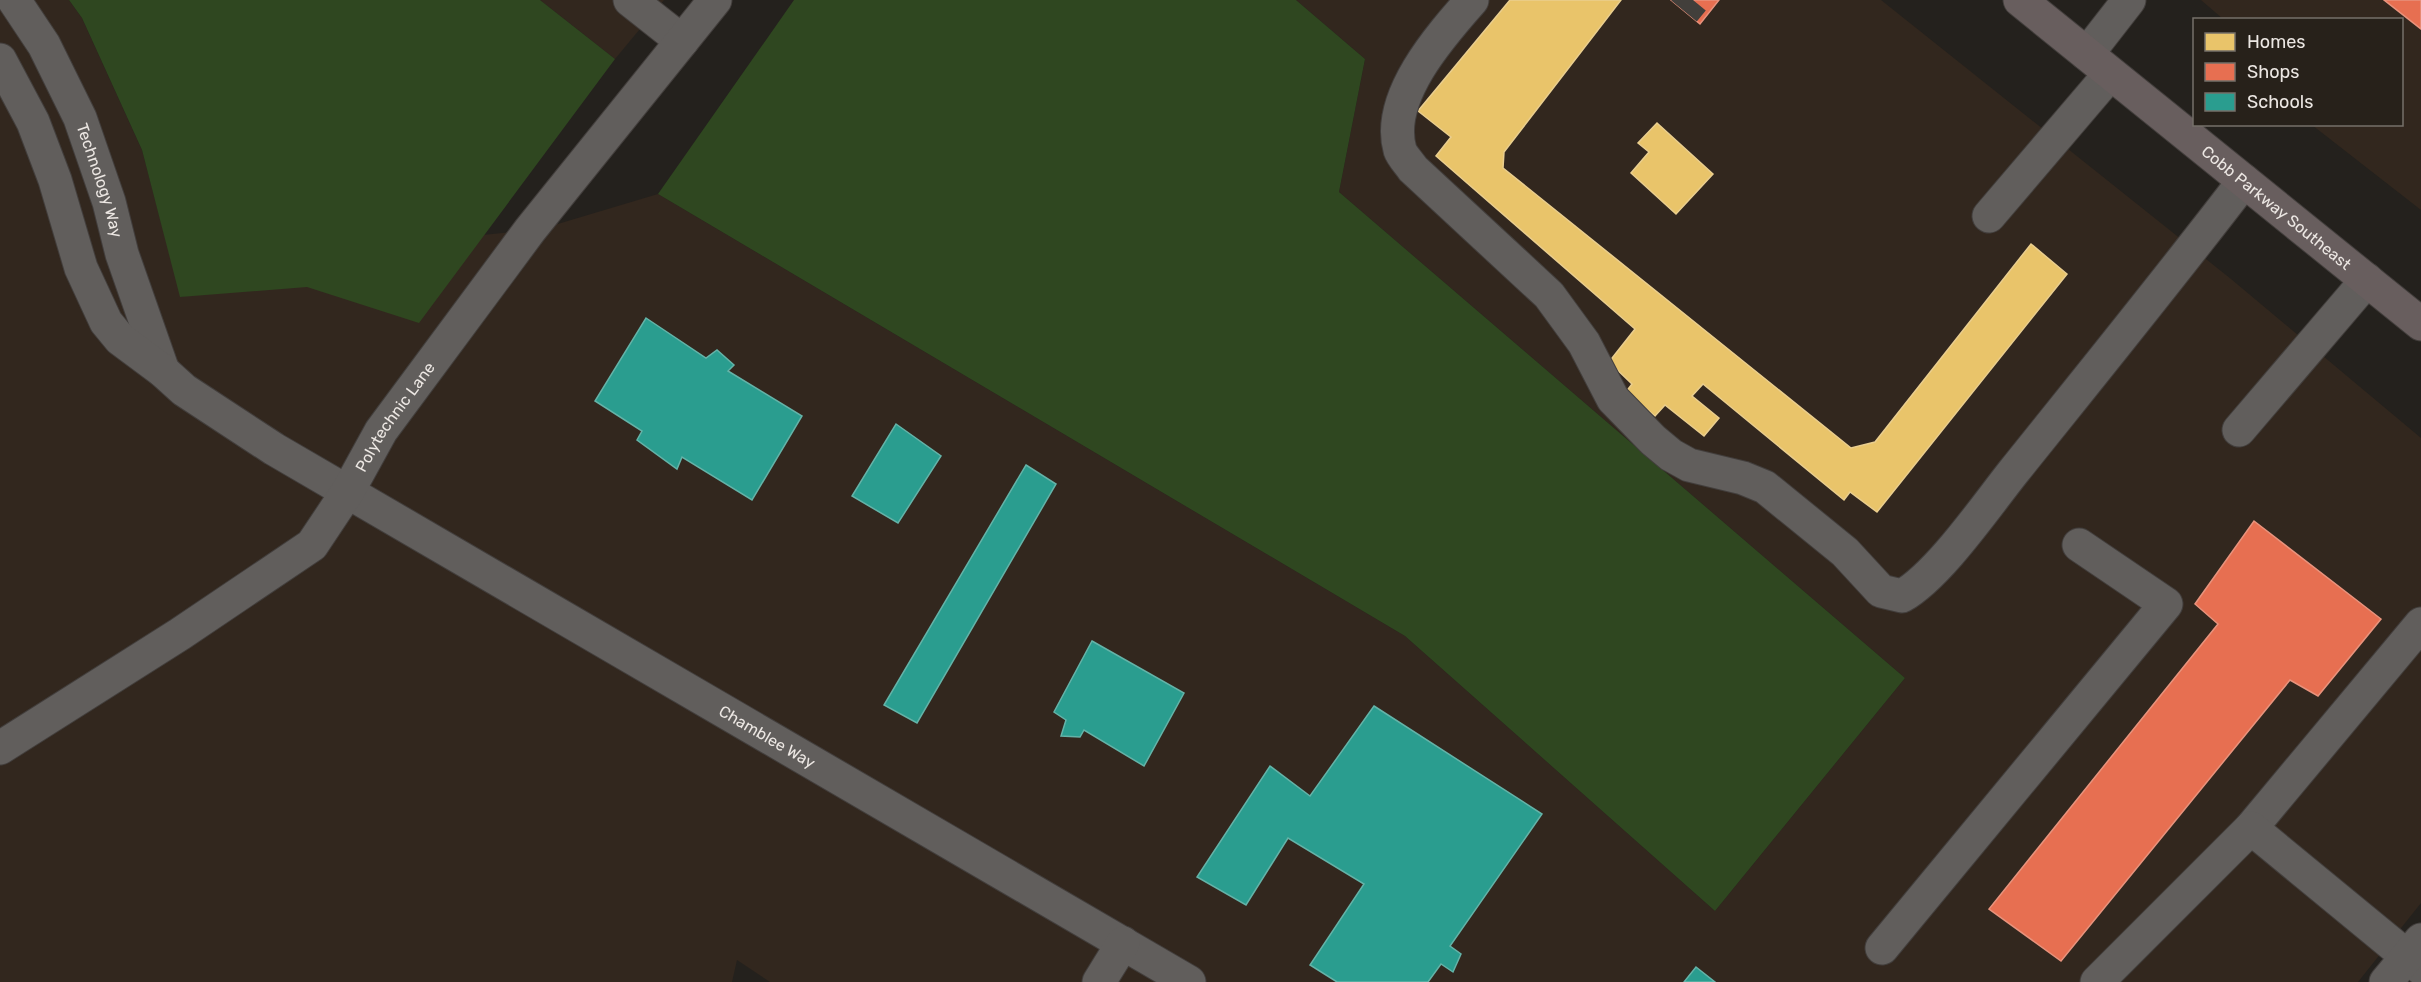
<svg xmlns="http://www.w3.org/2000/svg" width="2421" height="982" viewBox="0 0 2421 982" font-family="Rubik,sans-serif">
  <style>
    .built { fill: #32271e }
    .green { fill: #2f4720 }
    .homes { fill: #e9c46a; stroke: #eace8e; stroke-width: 1.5 }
    .shops { fill: #e76f51; stroke: #e8937d; stroke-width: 1.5 }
    .schools { fill: #2a9d8f; stroke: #64b3a8; stroke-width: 1.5 }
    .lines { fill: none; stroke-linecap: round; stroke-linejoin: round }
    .minor-tunnel { stroke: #423f3b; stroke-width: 33; stroke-dasharray: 33 16; stroke-linecap: butt }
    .minor-casing { stroke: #423e3c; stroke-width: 35 }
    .major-casing { stroke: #423e3c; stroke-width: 35 }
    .minor { stroke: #615e5c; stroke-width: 33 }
    .major { stroke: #685e5e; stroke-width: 33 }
    .labels { text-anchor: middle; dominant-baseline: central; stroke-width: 6; stroke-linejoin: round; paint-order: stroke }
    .street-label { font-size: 16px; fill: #ece7e3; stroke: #27211a }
  </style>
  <rect width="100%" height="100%" fill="#24211d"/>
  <!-- built -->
  <g class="built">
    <path d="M 0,0 L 69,0 L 82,18 L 142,150 L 181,297 L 432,240 L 541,229 L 658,194 L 1405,636 L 1715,911 L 1905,678 L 1339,192 L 1365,59 L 1296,0 L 1881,0 L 2231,279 L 2421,438 L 2421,903 L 2358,982 L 770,982 L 737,960 L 732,982 L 0,982 Z"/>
    <path d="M 540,0 L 664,0 L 615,59 Z"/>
    <path d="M 2201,0 L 2421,0 L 2421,210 L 2312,125 L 2402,124 L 2402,20 L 2223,19 Z"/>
  </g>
  <!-- green -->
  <g class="green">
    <path d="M 69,0 L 540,0 L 615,59 L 419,323 L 307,287 L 180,297 L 142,150 L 82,18 Z"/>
    <path d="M 794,0 L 1296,0 L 1365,59 L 1339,192 L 1905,678 L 1715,911 L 1405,636 L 658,194 Z"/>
  </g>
  <!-- homes -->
  <g class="homes">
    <path d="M 1510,0 L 1621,0 L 1504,152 L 1503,168 L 1851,448 L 1875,442 L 2031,244 L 2067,274 L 1877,512 L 1850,492 L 1844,500 L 1703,384 L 1692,396 L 1719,418 L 1704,436 L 1665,405 L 1655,416 L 1626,392 L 1632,384 L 1609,362 L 1635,329 L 1436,156 L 1451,137 L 1418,111 Z"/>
    <path d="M 1657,123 L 1713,174 L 1676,214 L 1631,173 L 1649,152 L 1638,143 Z"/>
  </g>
  <!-- shops -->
  <g class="shops">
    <path d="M 1671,0 L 1719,0 L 1700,24 Z"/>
    <path d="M 2384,0 L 2421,0 L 2421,29 Z"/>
    <path d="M 2254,521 L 2381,619 L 2318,696 L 2290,680 L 2061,961 L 1989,909 L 2218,624 L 2195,604 Z"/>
  </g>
  <!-- schools -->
  <g class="schools">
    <path d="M 646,318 L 706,358 L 717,350 L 734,365 L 728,371 L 802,416 L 752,500 L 682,457 L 677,469 L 637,440 L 642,431 L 595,401 Z"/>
    <path d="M 896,424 L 941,456 L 898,523 L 852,496 Z"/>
    <path d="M 1026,465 L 1056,484 L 917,723 L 884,705 Z"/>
    <path d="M 1092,641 L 1184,693 L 1144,766 L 1084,730 L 1080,737 L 1061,736 L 1066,720 L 1054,712 Z"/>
    <path d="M 1374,706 L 1542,814 L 1450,946 L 1461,954 L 1453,972 L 1441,964 L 1428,982 L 1337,982 L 1310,965 L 1364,884 L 1288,838 L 1246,905 L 1197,877 L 1270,766 L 1310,796 Z"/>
    <path d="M 1696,967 L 1715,982 L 1684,982 Z"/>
  </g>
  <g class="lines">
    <!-- minor-tunnel -->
    <path class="minor-tunnel" d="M 1684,11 L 1693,0"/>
    <!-- minor casing -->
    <g class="minor-casing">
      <g id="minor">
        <path id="s1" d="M 14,0 L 44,45 L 80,118 L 109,202 L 122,254 L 163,371"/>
        <path d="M 630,0 L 682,41"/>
        <path d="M 1472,0 C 1440,36 1385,98 1400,150 C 1402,156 1409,163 1413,169 L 1549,295 L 1584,343 L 1613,399 L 1653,440 L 1671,455 L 1689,465 L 1743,478 L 1765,487 L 1845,552 L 1881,591 L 1902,596 C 1939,575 1986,506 2014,471 C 2091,375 2169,279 2244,181"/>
        <path d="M 2087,54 L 2129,0"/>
        <path id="s2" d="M 0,60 L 33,122 L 55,180 L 81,268 L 106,322 L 120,339 L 163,371 L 184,390 L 274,449 L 1189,982"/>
        <path d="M 1989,216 L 2110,74"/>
        <path d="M 2239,430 L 2367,280"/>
        <path id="s3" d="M 0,748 L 180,634 L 312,545 L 348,491 L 381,431 L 530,230 L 715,0"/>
        <path d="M 2251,828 L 2421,624"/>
        <path d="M 1882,948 L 2166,604 L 2079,545"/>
        <path d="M 1099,982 L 1123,943"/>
        <path d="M 2097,982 L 2251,828 L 2421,968"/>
        <path d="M 2386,982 L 2421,940"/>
      </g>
    </g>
    <!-- major casing -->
    <g class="major-casing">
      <g id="major">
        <path id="s4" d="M 2020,0 L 2421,324"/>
      </g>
    </g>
    <!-- minor -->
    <use href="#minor" class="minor"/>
    <!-- major -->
    <use href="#major" class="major"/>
  </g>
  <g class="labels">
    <!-- street labels -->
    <g class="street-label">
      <text stroke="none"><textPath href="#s1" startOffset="201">Technology Way</textPath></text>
      <text stroke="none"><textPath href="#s4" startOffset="330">Cobb Parkway Southeast</textPath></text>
      <text stroke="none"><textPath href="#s3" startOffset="525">Polytechnic Lane</textPath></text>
      <text stroke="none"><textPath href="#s2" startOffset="1066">Chamblee Way</textPath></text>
    </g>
  </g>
  <!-- legend -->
  <rect x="2193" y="18" width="210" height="108" fill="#27211a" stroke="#76706a" stroke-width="1.5"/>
  <rect x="2205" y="33" width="30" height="18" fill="#e9c46a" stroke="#76706a" stroke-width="1.5"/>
  <text x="2247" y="48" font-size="18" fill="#ece7e3">Homes</text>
  <rect x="2205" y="63" width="30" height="18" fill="#e76f51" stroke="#76706a" stroke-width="1.5"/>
  <text x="2247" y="78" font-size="18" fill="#ece7e3">Shops</text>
  <rect x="2205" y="93" width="30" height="18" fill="#2a9d8f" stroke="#76706a" stroke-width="1.5"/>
  <text x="2247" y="108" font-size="18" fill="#ece7e3">Schools</text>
</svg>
